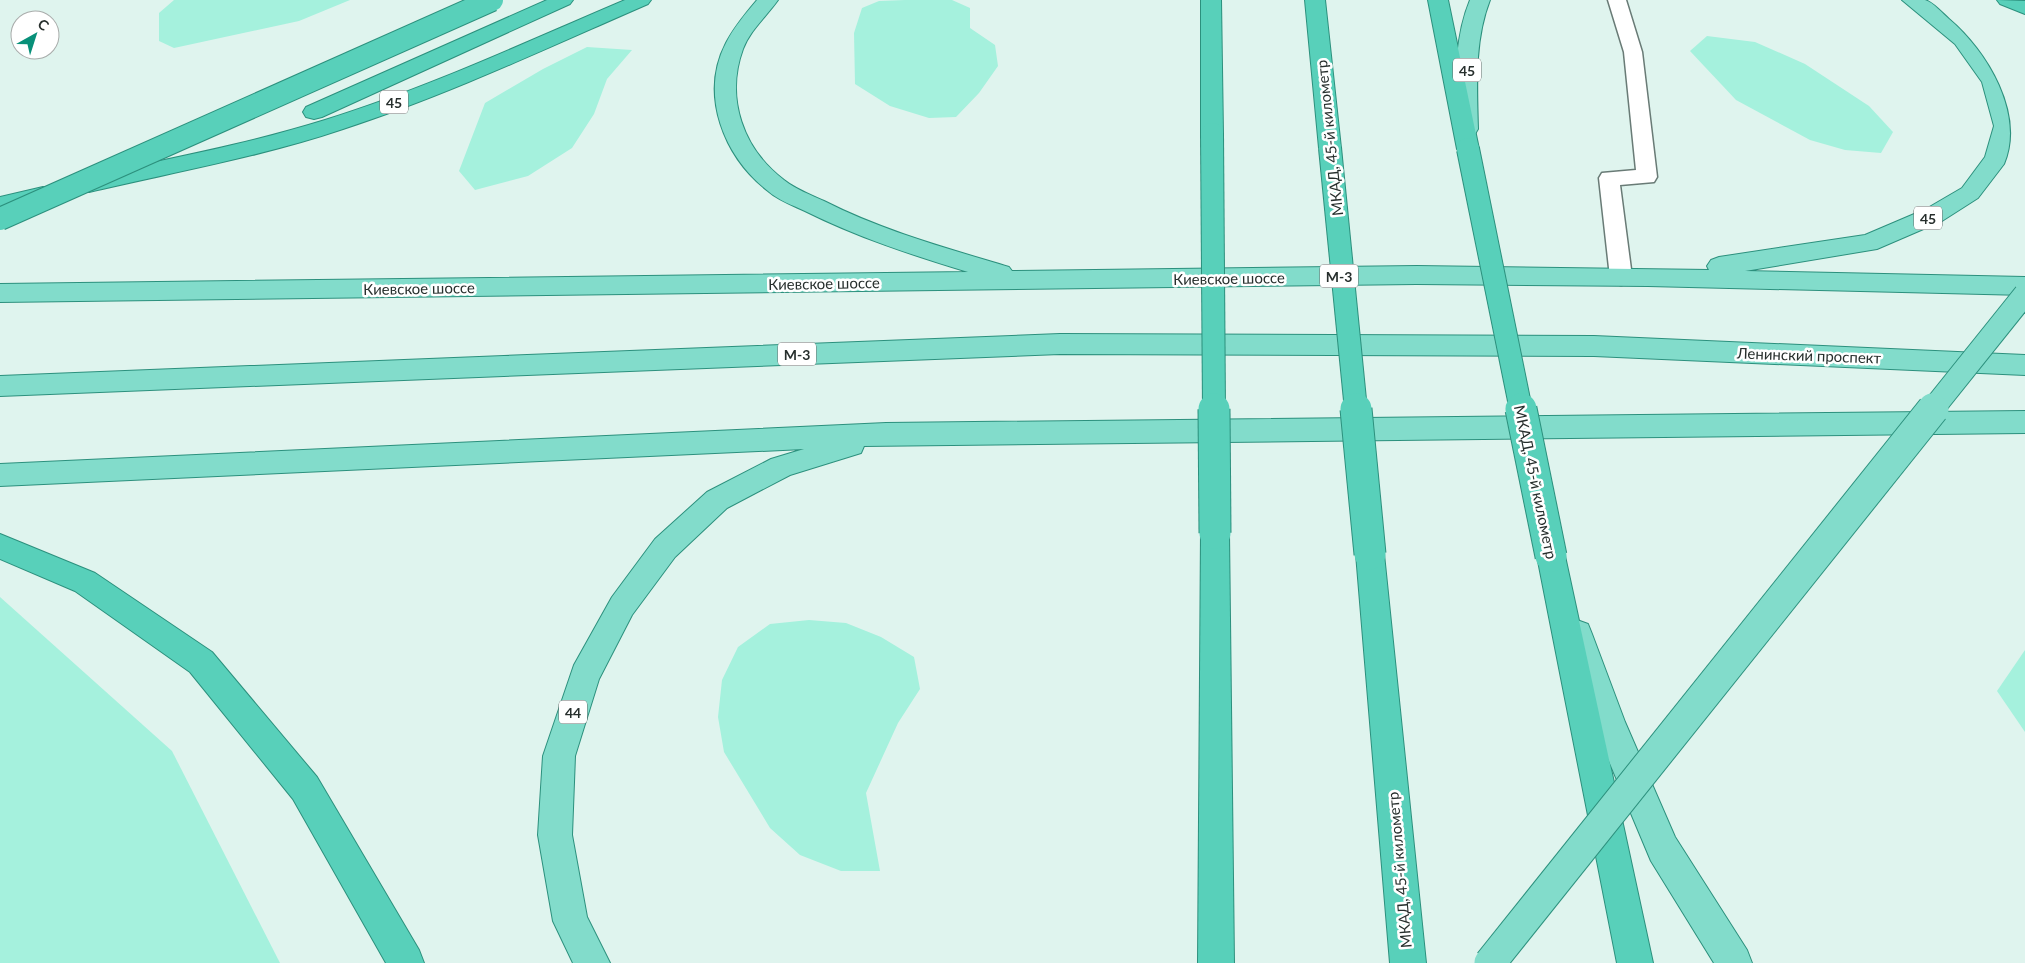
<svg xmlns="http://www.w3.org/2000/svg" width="2025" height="963" viewBox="0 0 2025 963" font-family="Lato,sans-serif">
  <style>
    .green { fill: #a5f1dd }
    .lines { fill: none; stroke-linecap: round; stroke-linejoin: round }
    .service-casing { stroke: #697b76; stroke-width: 3 }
    .primary-casing { stroke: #2c907d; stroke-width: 2 }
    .trunk-casing { stroke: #2c907d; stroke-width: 2 }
    .service { fill: #fff; fill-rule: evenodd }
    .primary { fill: #82dccb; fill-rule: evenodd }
    .trunk { fill: #58d0ba; fill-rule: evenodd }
    .primary-bridge-far1-casing { stroke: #2c907d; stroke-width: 24; stroke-linecap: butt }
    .primary-bridge-casing { stroke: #2c907d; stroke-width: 33; stroke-linecap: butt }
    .trunk-bridge-far1-casing { stroke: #2c907d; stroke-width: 24; stroke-linecap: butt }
    .trunk-bridge-casing { stroke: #2c907d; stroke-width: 33; stroke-linecap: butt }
    .primary-bridge-far1 { stroke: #82dccb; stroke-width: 22 }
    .primary-bridge { stroke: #82dccb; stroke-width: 31 }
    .trunk-bridge-far1 { stroke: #58d0ba; stroke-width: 22 }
    .trunk-bridge { stroke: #58d0ba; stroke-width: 31 }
    .labels { text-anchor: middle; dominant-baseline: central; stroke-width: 5; stroke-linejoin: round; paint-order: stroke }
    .shield { fill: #fff; stroke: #686d6c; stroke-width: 1 }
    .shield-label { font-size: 14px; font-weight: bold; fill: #272f2d }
    .street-label { font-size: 15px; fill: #272f2d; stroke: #fff }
  </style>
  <rect width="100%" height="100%" fill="#dff4ee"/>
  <!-- green -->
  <g class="green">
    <path d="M 174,0 L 350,0 L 299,21 L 174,48 L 159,41 L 159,13 Z"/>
    <path d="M 905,0 L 952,0 L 970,8 L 970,28 L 995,45 L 998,66 L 979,93 L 956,117 L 929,118 L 890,106 L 855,84 L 854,33 L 862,8 L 879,1 Z"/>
    <path d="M 1707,36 L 1755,42 L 1805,64 L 1869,106 L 1893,132 L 1881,153 L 1845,150 L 1810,140 L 1736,100 L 1690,51 Z"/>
    <path d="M 587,47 L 632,50 L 607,79 L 594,114 L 572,148 L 528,176 L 475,190 L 459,171 L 485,103 L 543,69 Z"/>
    <path d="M 0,597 L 172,751 L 280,963 L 0,963 Z"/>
    <path d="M 809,620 L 846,623 L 881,637 L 914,657 L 920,689 L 898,723 L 866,793 L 880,871 L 841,871 L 800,855 L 770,828 L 724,752 L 718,717 L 722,680 L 738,647 L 770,624 Z"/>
    <path d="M 2025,650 L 2025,732 L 1997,691 Z"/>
  </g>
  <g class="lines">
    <!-- service casing -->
    <g class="service-casing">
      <path id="service" d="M 1608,0 L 1626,0 L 1642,52 L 1657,177 L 1654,182 L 1620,185 L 1632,277 L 1629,283 L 1621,285 L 1613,283 L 1610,277 L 1599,178 L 1602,173 L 1636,170 L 1624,52 Z"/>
    </g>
    <!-- primary casing -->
    <g class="primary-casing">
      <g id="primary">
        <path d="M 757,0 L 778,0 C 766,17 750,30 743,49 C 725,98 743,149 784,180 C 795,189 811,195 824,201 C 883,231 946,248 1009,267 L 1012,271 L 1417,266 L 1709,270 L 1707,266 L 1711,260 L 1719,257 L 1865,235 L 1926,209 L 1962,188 L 1985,157 L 1994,126 L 1982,82 L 1955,44 L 1902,0 C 1909,0 1919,0 1925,0 C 1933,2 1943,14 1949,19 C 1987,51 2025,114 2004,164 L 1978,198 L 1942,221 L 1877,249 L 1745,271 L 2025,277 L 2025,295 L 1648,286 L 1417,284 L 0,302 L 0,284 L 968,272 C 912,255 857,237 805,211 C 792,205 778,200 768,191 C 724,157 699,95 726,43 C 734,27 746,13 757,0 Z"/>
        <path d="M 1470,0 L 1490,0 C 1474,41 1477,86 1478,129 L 1475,134 L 1467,136 L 1459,134 L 1456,129 C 1456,86 1453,41 1470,0 Z"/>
        <path d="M 1060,334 L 1594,336 L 2025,355 L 2025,375 L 1594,356 L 1060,354 L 0,396 L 0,376 Z"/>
        <path d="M 2025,411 L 2025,433 L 864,446 L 861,453 L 790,475 L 727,508 L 675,557 L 632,615 L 599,679 L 575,756 L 572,835 L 587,917 L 610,963 L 573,963 L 553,921 L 538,835 L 543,756 L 574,665 L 612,597 L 655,539 L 707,492 L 771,459 L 804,449 L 0,486 L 0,464 L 886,423 Z"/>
        <path d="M 1577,620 L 1588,624 L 1592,634 L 1625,722 L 1675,837 L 1747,950 L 1752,963 L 1714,963 L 1651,861 L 1593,723 L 1562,634 L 1566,624 Z"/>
      </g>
    </g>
    <!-- trunk casing -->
    <g class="trunk-casing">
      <g id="trunk">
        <path d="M 547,0 L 573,0 L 570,4 L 322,117 L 314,119 L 306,117 L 303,112 L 306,107 Z"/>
        <path d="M 625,0 L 651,0 L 648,4 C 547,48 447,95 343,129 C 260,157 174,172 89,192 L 81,189 L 78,184 L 81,179 L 89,176 C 168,159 248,144 325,120 C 428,88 526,42 625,0 Z"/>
        <path d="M 1201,0 L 1221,0 L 1223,134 L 1220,139 L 1212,141 L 1204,139 L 1201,134 Z"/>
        <path d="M 1305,0 L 1325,0 L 1341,148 L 1338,153 L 1330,155 L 1322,153 L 1319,148 Z"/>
        <path d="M 1428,0 L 1448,0 L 1479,149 L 1476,154 L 1468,156 L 1460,154 L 1457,149 Z"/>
        <path d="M 1997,0 L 2025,1 L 2025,14 L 2000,4 Z"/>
        <path d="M 43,187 L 51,190 L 54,195 L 51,200 L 0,213 L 0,197 Z"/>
        <path d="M 1215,521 L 1225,524 L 1229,533 L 1234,963 L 1198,963 L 1201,533 L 1205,524 Z"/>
        <path d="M 0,534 L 95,573 L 212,652 L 317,777 L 419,950 L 424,963 L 386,963 L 293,799 L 190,672 L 75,591 L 0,559 Z"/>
        <path d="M 1370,542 L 1380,545 L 1384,554 L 1426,963 L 1390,963 L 1356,554 L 1360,545 Z"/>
        <path d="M 1551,544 L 1561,547 L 1565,556 L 1653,963 L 1617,963 L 1537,556 L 1541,547 Z"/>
      </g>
    </g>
    <!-- service -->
    <use href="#service" class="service"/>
    <!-- primary -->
    <use href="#primary" class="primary"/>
    <!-- trunk -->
    <use href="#trunk" class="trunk"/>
    <!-- primary-bridge-far1 casing -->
    <g class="primary-bridge-far1-casing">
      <path id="primary-bridge-far1" d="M 1932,410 L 2025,294"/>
    </g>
    <!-- primary-bridge casing -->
    <g class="primary-bridge-casing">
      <path id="primary-bridge" d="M 1490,963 L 1933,409"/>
    </g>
    <!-- trunk-bridge-far1 casing -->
    <g class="trunk-bridge-far1-casing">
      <g id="trunk-bridge-far1">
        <path d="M 1212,134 L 1214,410"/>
        <path d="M 1330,148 L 1356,410"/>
        <path d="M 1468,149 L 1521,410"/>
        <path d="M 0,219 L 492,0"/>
      </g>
    </g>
    <!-- trunk-bridge casing -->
    <g class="trunk-bridge-casing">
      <g id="trunk-bridge">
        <path d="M 1214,409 L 1215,533"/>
        <path d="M 1356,409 L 1370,554"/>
        <path d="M 1521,409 L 1551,556"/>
      </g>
    </g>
    <!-- primary-bridge-far1 -->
    <use href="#primary-bridge-far1" class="primary-bridge-far1"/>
    <!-- primary-bridge -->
    <use href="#primary-bridge" class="primary-bridge"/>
    <!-- trunk-bridge-far1 -->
    <use href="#trunk-bridge-far1" class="trunk-bridge-far1"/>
    <!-- trunk-bridge -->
    <use href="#trunk-bridge" class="trunk-bridge"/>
  </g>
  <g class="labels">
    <!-- shield labels -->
    <g class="shield">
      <rect x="1453" y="58.5" width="28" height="23" rx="4"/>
      <rect x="380" y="90.5" width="28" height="23" rx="4"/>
      <rect x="1914" y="206.5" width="28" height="23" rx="4"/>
      <rect x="1320" y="264.5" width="38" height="23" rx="4"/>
      <rect x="778" y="342.5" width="38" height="23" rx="4"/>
      <rect x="559" y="700.5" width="28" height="23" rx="4"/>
    </g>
    <g class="shield-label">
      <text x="1467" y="70">45</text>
      <text x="394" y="102">45</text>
      <text x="1928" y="218">45</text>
      <text x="1339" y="276">М-3</text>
      <text x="797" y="354">М-3</text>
      <text x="573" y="712">44</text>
    </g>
    <!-- street labels -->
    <g class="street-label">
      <text transform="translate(1329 138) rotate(-96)">МКАД, 45-й километр</text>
      <text transform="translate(1229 278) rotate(-1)">Киевское шоссе</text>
      <text transform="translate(824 283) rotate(-1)">Киевское шоссе</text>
      <text transform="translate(419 288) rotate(-1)">Киевское шоссе</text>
      <text transform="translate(1809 355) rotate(2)">Ленинский проспект</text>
      <text transform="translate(1536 482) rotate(78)">МКАД, 45-й километр</text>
      <text transform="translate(1399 870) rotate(-95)">МКАД, 45-й километр</text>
    </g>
  </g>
  <!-- north arrow -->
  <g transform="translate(35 35) rotate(39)"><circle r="24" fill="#ffffff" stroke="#a9acab"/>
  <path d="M0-4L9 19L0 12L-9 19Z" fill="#089079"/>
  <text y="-8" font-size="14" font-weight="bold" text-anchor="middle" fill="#272f2d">С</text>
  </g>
</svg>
